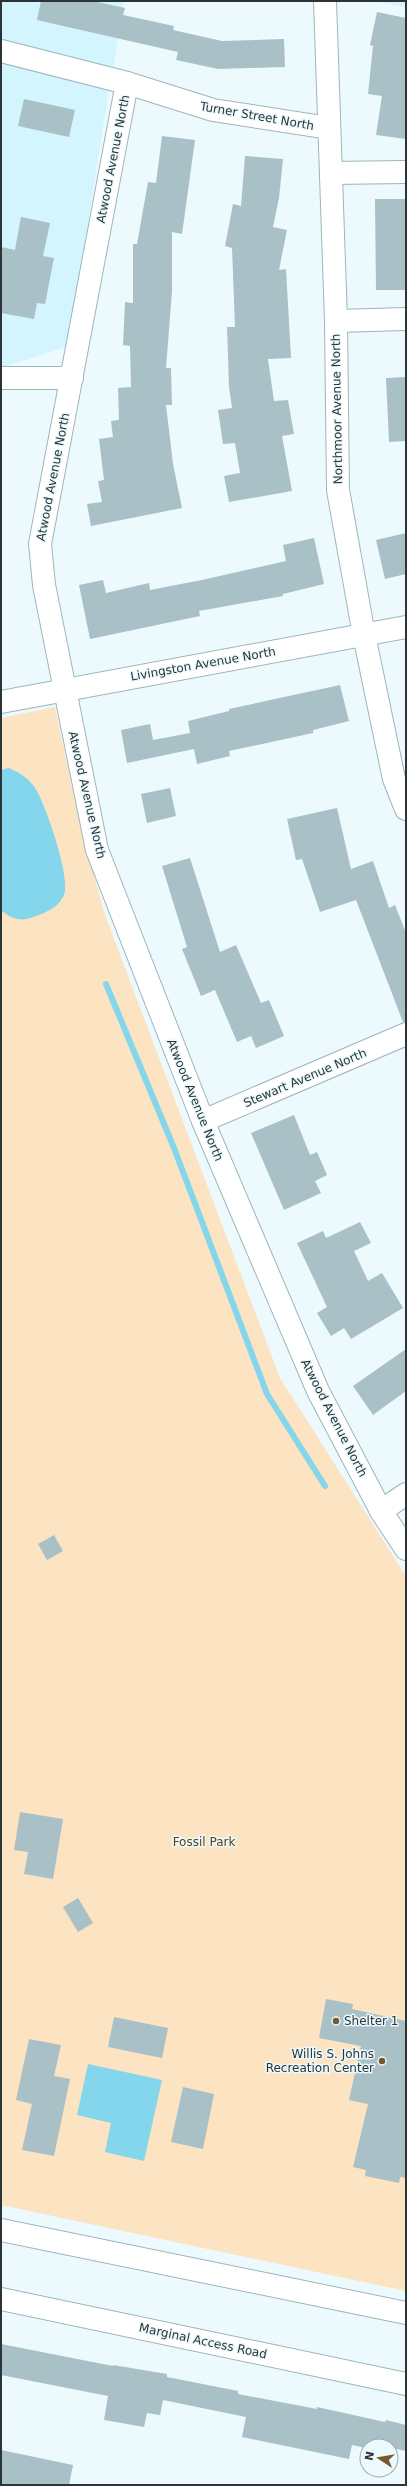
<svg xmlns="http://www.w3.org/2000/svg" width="407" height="2486" viewBox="0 0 407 2486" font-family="'DejaVu Sans',sans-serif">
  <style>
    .built { fill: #d2f5fe }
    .green { fill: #fce3c2 }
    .water { fill: #83d6eb }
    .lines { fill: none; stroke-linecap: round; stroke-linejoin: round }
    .stream { stroke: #83d6eb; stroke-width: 6 }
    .building { fill: #a8c0c6 }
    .minor-casing { stroke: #9db5bb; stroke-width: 24 }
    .secondary-casing { stroke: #9db5bb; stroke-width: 24 }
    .minor { stroke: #fff; stroke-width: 22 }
    .secondary { stroke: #fff; stroke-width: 22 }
    .poi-dot { fill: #76582c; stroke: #ecfafe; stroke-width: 1.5 }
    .labels { text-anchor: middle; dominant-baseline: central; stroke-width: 3; stroke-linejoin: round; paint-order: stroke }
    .street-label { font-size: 12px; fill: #2b3537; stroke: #ecfafe }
    .park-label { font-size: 12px; fill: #5c4015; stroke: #ecfafe }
    .poi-label { font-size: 12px; fill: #2b3537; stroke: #ecfafe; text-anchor: start }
  </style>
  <rect width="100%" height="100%" fill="#ecfafe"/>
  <!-- built -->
  <g class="built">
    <path d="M 1,1 L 124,1 L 113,69 L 1,40 Z"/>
    <path d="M 373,1 L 406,1 L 406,7 Z"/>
    <path d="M 1,61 L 109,89 L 85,242 L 66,347 L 1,368 Z"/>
  </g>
  <!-- green -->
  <path class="green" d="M 55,707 L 81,829 L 105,915 L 280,1378 L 406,1576 L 406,2291 L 1,2205 L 1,718 Z"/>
  <!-- water -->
  <g class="water">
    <path d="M 9,768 C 18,772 27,777 33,785 C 45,800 69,874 65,892 C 61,906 48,912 36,916 C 21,922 13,920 1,910 L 1,770 Z"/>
    <path d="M 88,2064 L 162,2080 L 144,2161 L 105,2152 L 111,2123 L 77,2115 Z"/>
  </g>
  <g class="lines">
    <!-- stream -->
    <path class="stream" d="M 106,984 L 174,1148 L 267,1394 L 325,1486"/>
  </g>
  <!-- building -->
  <g class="building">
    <path d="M 41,1 L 93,1 L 125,8 L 123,15 L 174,26 L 173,30 L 222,41 L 284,39 L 285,67 L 218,69 L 176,60 L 178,52 L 37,20 Z"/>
    <path d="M 377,12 L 406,18 L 406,139 L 376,135 L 382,96 L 368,94 L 373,46 L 370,45 Z"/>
    <path d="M 24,99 L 75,110 L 69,137 L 18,126 Z"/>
    <path d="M 162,136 L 195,140 L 182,234 L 172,232 L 172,291 L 166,368 L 171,368 L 172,405 L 166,405 L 173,464 L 182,508 L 91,526 L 87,504 L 102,502 L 98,481 L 104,480 L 99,439 L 113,437 L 111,421 L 119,420 L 118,388 L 131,387 L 130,346 L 123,345 L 125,302 L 133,303 L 133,244 L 137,244 L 148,182 L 156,183 Z"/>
    <path d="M 245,156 L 283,159 L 279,198 L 273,227 L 287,230 L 279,270 L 286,269 L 291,358 L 268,359 L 274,401 L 288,400 L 294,434 L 282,436 L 292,491 L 229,502 L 224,476 L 240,473 L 235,443 L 223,444 L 218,410 L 232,408 L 229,387 L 227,327 L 235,327 L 232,248 L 225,246 L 233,204 L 241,206 Z"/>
    <path d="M 375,199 L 406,199 L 406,290 L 376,290 Z"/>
    <path d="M 21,217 L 50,223 L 43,256 L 54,258 L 45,304 L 37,303 L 34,319 L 1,313 L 1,247 L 15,250 Z"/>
    <path d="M 406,377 L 406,441 L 389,442 L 386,378 Z"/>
    <path d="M 406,533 L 406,574 L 385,579 L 376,540 Z"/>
    <path d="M 314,538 L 324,584 L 283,594 L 283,596 L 199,611 L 200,616 L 90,639 L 79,585 L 103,580 L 106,593 L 149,583 L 150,590 L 202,580 L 286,561 L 283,545 Z"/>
    <path d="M 340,685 L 349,721 L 313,730 L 313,733 L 229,751 L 230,756 L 197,764 L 194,749 L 127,763 L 121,730 L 150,724 L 153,740 L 190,733 L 188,721 L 229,711 L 229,709 Z"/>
    <path d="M 170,788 L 176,816 L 147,823 L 141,794 Z"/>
    <path d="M 337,808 L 351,869 L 373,861 L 389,908 L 395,905 L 406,933 L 406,1022 L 403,1022 L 356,900 L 320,912 L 302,859 L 296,860 L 287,819 Z"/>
    <path d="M 190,858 L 220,952 L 236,945 L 261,1003 L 269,1000 L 284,1036 L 256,1048 L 251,1036 L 237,1042 L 215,990 L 201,996 L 182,949 L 187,947 L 162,866 Z"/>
    <path d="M 294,1115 L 310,1155 L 317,1152 L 327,1175 L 315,1181 L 321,1193 L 284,1210 L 251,1133 Z"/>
    <path d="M 360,1222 L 371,1243 L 354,1251 L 368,1281 L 382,1273 L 403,1308 L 351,1339 L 344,1328 L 331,1336 L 317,1313 L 327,1307 L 297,1243 L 323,1231 L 326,1238 Z"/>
    <path d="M 406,1349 L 406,1391 L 373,1415 L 353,1386 Z"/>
    <path d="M 54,1535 L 63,1551 L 47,1560 L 38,1544 Z"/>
    <path d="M 20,1812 L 63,1819 L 53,1879 L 24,1874 L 28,1852 L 14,1850 Z"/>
    <path d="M 78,1898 L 93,1923 L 78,1932 L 63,1907 Z"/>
    <path d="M 326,1999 L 353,2004 L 352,2009 L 406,2021 L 406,2178 L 400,2177 L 399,2183 L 365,2176 L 366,2170 L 353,2167 L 368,2104 L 349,2100 L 361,2046 L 319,2038 Z"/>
    <path d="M 114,2017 L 168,2028 L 162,2058 L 108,2047 Z"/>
    <path d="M 29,2039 L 61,2045 L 54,2076 L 70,2079 L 54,2156 L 22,2150 L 32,2104 L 16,2100 Z"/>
    <path d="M 183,2087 L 214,2094 L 203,2149 L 171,2142 Z"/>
    <path d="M 1,2344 L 113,2366 L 113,2365 L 167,2374 L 167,2377 L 238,2391 L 238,2394 L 317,2409 L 317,2407 L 385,2422 L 386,2420 L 406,2425 L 406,2451 L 391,2448 L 391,2446 L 367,2443 L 366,2448 L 352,2445 L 349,2459 L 242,2437 L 246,2417 L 163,2400 L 160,2415 L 147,2413 L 144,2427 L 104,2420 L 108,2396 L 1,2375 Z"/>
    <path d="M 1,2450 L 73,2465 L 69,2485 L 1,2485 Z"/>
  </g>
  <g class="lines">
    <!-- minor casing -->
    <g class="minor-casing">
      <g id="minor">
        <path d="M 325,1 L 336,321 L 338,490 L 364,635 L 394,779 L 406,809"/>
        <path d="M 1,51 L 127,83 L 213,110 L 329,128"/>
        <path d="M 127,83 L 40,544 L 44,585 L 97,850 L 203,1121 L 318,1391 L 381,1511 L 406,1549"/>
        <path d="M 331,173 L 406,172"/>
        <path d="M 336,321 L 406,319"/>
        <path d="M 1,378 L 72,378"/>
        <path d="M 1,702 L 406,627"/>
        <path d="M 203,1121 L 406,1034"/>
        <path d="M 381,1511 L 406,1494"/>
        <path d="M 1,2299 L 406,2384"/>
      </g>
    </g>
    <!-- secondary casing -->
    <g class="secondary-casing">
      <path id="secondary" d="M 1,2230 L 406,2313"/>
    </g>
    <!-- minor -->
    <use href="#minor" class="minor"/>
    <!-- secondary -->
    <use href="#secondary" class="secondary"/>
  </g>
  <!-- markers -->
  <g class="poi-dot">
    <circle cx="336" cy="2021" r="4"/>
    <circle cx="382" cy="2061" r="4"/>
  </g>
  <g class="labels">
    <!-- street labels -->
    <g class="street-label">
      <text transform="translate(257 116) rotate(10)">Turner Street North</text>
      <text transform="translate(113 159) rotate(-79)">Atwood Avenue North</text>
      <text transform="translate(337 409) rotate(-91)">Northmoor Avenue North</text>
      <text transform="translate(53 477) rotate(-79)">Atwood Avenue North</text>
      <text transform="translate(203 664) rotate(-10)">Livingston Avenue North</text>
      <text transform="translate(87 795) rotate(77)">Atwood Avenue North</text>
      <text transform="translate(305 1078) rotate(-23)">Stewart Avenue North</text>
      <text transform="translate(195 1100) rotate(68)">Atwood Avenue North</text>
      <text transform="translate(334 1418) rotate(63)">Atwood Avenue North</text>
      <text transform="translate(203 2341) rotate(12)">Marginal Access Road</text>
    </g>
    <!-- park labels -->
    <g class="park-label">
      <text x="204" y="1842">Fossil Park</text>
    </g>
    <!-- poi labels -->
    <g class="poi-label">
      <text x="344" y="2021">Shelter 1</text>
      <text x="374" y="2054" text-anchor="end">Willis S. Johns<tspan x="374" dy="14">Recreation Center</tspan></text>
    </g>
  </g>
  <!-- border -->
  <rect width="407" height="2486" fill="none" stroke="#2b3537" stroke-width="4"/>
  <!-- north arrow -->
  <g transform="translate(379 2458) rotate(282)"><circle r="19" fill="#ecfafe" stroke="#9fabae"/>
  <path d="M0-3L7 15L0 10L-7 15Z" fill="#76582c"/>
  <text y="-6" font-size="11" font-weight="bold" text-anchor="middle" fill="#2b3537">N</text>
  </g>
</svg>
